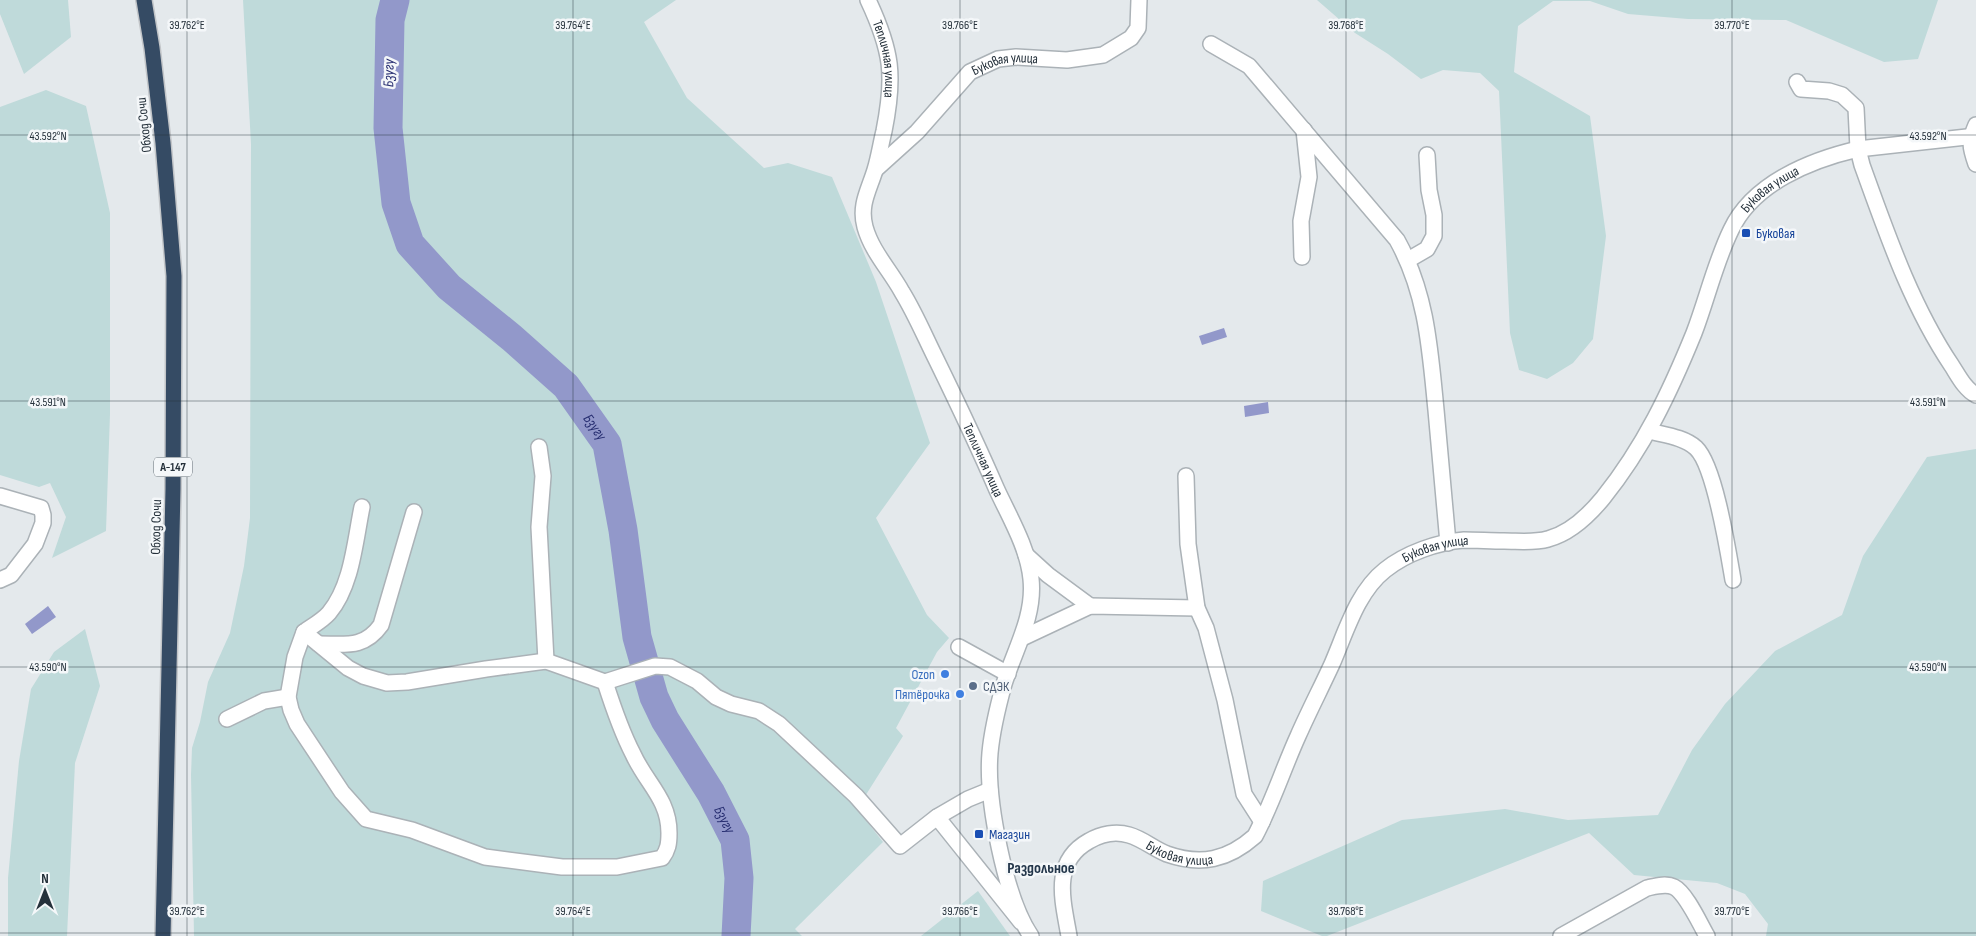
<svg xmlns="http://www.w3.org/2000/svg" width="1976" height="936" viewBox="0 0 1976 936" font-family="'Sofia Sans Condensed',sans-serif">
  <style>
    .green { fill: #bfdada }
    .water { fill: #9298ca }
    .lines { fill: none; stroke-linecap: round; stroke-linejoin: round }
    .river { stroke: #9298ca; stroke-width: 29 }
    .minor-casing { stroke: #abb2b7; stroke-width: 18 }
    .highway-casing { stroke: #c2c5c8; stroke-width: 18 }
    .minor { stroke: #fff; stroke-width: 15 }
    .highway { stroke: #354b64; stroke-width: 15 }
    .ticks { fill: none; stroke: #25313b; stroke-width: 1; stroke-opacity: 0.45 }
    .transit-dot { fill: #1a4fb4; stroke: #f4f7f9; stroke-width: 2 }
    .shop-dot { fill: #3f7fe0; stroke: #f4f7f9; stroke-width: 2 }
    .service-dot { fill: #5c6f8a; stroke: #f4f7f9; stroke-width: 2 }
    .labels { text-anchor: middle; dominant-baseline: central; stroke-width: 5; stroke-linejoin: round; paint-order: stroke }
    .shield { fill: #f4f7f9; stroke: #636c74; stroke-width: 1 }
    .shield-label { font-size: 12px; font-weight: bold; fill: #25313b }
    .street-label { font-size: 14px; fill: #25313b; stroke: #f4f7f9 }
    .transit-label { font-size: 14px; fill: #164399; stroke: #f4f7f9; text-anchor: start }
    .shop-label { font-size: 14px; fill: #366cbe; stroke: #f4f7f9; text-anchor: end }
    .service-label { font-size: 14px; fill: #4e5e75; stroke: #f4f7f9; text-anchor: start }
    .water-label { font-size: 15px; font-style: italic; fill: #262d70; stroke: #f4f7f9 }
    .quarter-label { font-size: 16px; font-weight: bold; fill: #24374b; stroke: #f4f7f9 }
    .ticks-label { font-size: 12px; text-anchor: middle; fill: #25313b; stroke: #f4f7f9; stroke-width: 5; stroke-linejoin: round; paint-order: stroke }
  </style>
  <rect width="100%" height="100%" fill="#e4e9ec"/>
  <!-- green -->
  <g class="green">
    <path d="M 0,0 L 68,0 L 71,37 L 24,74 L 0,14 Z"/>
    <path d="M 243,0 L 676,0 L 644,22 L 687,98 L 764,168 L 788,163 L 832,177 L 876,282 L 930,443 L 876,518 L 927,615 L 949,638 L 937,652 L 896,728 L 903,736 L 857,809 L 883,842 L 795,929 L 802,936 L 194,936 L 191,775 L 192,748 L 200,722 L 208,682 L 230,633 L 244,566 L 250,518 L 251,144 Z"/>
    <path d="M 1317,0 L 1938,0 L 1918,59 L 1884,62 L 1786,20 L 1688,19 L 1628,14 L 1590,1 L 1553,1 L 1518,26 L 1514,72 L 1590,116 L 1606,236 L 1593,339 L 1573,363 L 1547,379 L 1519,370 L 1510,333 L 1499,91 L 1480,73 L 1443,70 L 1421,79 L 1388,54 L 1355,33 Z"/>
    <path d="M 46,90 L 86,106 L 110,213 L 110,414 L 106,531 L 52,558 L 66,517 L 50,483 L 39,487 L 0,475 L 0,107 Z"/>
    <path d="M 1976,449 L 1976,936 L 1766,936 L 1768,924 L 1745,894 L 1717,883 L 1634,875 L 1589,833 L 1327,936 L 1322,936 L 1261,911 L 1263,881 L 1402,820 L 1505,809 L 1568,820 L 1658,815 L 1692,750 L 1725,704 L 1775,651 L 1842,615 L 1863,556 L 1927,457 Z"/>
    <path d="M 85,629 L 100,686 L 75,763 L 67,936 L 8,936 L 8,878 L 19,761 L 31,689 L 54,652 Z"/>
    <path d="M 978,891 L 1010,936 L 921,936 Z"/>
  </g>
  <!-- water -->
  <g class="water">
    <path d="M 1224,328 L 1227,337 L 1202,345 L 1199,336 Z"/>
    <path d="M 1268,402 L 1269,413 L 1245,417 L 1244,406 Z"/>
    <path d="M 48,606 L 56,617 L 32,634 L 25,624 Z"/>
  </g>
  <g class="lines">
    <!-- river -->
    <path class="river" id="s1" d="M 395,0 L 390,20 L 388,128 L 396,203 L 410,244 L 449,287 L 512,338 L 566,386 L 607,444 L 623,530 L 637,637 L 654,697 L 665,720 L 711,793 L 735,840 L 739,878 L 736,936"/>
    <!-- minor casing -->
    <g class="minor-casing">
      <g id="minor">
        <path id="s2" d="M 868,0 C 892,51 895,76 884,131 C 881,143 879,157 875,170 C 869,190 859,205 865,227 C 872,252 890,270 902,292 C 915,313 925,337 936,359 C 957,402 978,446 997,490 C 1010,518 1028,548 1031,579 C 1035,616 1015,649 1004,684 C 998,706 992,730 990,753 C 986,799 1005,898 1031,936"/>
        <path d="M 1211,44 L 1249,66 L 1397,240 C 1427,294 1430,350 1436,410 C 1440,454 1444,498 1448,543"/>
        <path d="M 1797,82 L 1801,89 L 1829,91 L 1842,95 L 1856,108 L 1858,149 L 1862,165 C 1887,234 1911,305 1952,366 C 1959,377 1965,389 1976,395"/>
        <path d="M 1976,125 C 1969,141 1970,147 1976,164"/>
        <path id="s3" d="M 876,169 L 917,132 L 970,72 L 998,59 L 1016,57 L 1067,60 L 1103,55 L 1131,38 L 1138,28 L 1139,0"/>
        <path d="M 1302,257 L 1301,221 L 1309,177 L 1304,130"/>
        <path d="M 1408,260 L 1427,249 L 1434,236 L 1434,215 L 1429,190 L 1427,155"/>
        <path d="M 1649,431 C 1664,435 1684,437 1696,448 C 1715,466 1728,551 1733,580"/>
        <path d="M 539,447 L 543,476 L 539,527 L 546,661"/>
        <path d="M 1186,476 L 1188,544 L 1197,608 L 1206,628 L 1225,700 L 1244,794 L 1262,822"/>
        <path d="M 0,496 L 41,508 L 43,515 L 43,523 L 35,544 L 11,575 L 0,580"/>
        <path d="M 362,507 C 355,541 352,586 329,613 C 322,621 312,626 304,632 L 348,668 L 363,676 L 387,683 L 407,682 L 486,669 L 546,661 L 605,682 L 655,666 L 670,667 L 697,681 L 716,697 L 731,704 L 759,711 L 779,724 L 856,796 L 900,846 L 937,817 L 1021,922"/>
        <path d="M 1026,555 L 1048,575 L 1090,606"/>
        <path d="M 304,632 L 295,657 L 288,697 L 291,710 L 297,724 L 342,792 L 366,819 L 412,830 L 485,857 L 562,867 L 617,867 L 662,858 C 668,850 669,844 669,833 C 669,799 646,783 633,754 C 621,731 613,707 605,682"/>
        <path d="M 1022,638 L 1090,606 L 1197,608"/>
        <path d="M 319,644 C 345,644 364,649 381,625 L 414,512"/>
        <path d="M 959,647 L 1008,674"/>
        <path d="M 227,719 L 264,701 L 288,697"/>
        <path d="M 937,817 L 968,799 L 990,790"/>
        <path id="s4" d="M 1069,936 C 1063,901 1051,862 1089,841 C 1101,834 1116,831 1129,835 C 1143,839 1154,849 1167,854 C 1201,866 1228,860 1255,836 C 1272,804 1283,769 1298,736 C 1309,711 1321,688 1332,664 C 1346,632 1357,592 1385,570 C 1406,553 1438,542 1464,540 C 1477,540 1491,541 1504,541 C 1519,541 1534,543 1548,539 C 1571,533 1589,515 1603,498 C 1644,447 1670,392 1694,333 C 1707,299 1715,263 1731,230 C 1753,183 1811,160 1858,149 L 1976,136"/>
        <path d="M 1561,936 L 1647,888 C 1656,886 1666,883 1674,887 C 1686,893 1700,924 1707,936"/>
      </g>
    </g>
    <!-- highway casing -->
    <g class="highway-casing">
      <path id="highway" d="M 144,0 L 152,48 L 163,143 L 174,276 L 173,489 L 163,936"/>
    </g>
    <!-- minor -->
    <use href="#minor" class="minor"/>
    <!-- highway -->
    <use href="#highway" class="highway"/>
  </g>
  <!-- ticks -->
  <path class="ticks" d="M 187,0 L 187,936M 573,0 L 573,936M 960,0 L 960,936M 1346,0 L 1346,936M 1732,0 L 1732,936M 0,135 L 1976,135M 0,401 L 1976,401M 0,667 L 1976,667M 0,933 L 1976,933"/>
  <!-- markers -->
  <g class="transit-dot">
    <rect x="1741" y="228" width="10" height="10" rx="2.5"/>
    <rect x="974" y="829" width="10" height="10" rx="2.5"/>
  </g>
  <g class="shop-dot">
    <circle cx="945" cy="674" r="5"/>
    <circle cx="960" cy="694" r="5"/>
  </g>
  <circle class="service-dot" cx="973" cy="686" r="5"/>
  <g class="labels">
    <!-- shield labels -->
    <rect class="shield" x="154" y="457.5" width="38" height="19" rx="4"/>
    <g class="shield-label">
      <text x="173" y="467">А-147</text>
    </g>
    <!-- street labels -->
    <g class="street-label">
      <text stroke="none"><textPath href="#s2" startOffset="62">Тепличная улица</textPath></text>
      <text stroke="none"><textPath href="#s3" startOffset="172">Буковая улица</textPath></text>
      <text transform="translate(144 125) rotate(-96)">Обход Сочи</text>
      <text stroke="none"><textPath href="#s4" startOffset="1178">Буковая улица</textPath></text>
      <text stroke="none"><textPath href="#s2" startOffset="496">Тепличная улица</textPath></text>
      <text transform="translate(156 527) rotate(-89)">Обход Сочи</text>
      <text stroke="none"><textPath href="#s4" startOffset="638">Буковая улица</textPath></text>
      <text stroke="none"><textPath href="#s4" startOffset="202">Буковая улица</textPath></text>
    </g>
    <!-- transit labels -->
    <g class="transit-label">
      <text x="1756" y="233">Буковая</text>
      <text x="989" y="834">Магазин</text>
    </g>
    <!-- shop labels -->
    <g class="shop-label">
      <text x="935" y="674">Ozon</text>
      <text x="950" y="694">Пятёрочка</text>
    </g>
    <!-- service labels -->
    <g class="service-label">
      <text x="983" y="686">СДЭК</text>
    </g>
    <!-- water labels -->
    <g class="water-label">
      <text transform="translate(389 73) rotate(-89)">Бзугу</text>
      <text stroke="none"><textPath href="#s1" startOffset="509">Бзугу</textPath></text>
      <text stroke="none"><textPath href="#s1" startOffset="929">Бзугу</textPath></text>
    </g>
    <!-- quarter labels -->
    <g class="quarter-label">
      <text x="1041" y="868">Раздольное</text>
    </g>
  </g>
  <g class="ticks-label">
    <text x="187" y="29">39.762°E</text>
    <text x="573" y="29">39.764°E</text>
    <text x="960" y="29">39.766°E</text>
    <text x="1346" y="29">39.768°E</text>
    <text x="1732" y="29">39.770°E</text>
    <text x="48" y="140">43.592°N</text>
    <text x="1928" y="140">43.592°N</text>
    <text x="48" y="406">43.591°N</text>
    <text x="1928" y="406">43.591°N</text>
    <text x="48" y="671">43.590°N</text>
    <text x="1928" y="671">43.590°N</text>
    <text x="187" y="915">39.762°E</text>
    <text x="573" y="915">39.764°E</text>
    <text x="960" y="915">39.766°E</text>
    <text x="1346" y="915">39.768°E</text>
    <text x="1732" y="915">39.770°E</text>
  </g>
  <!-- north arrow -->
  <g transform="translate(45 891)" stroke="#f4f7f9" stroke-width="4" paint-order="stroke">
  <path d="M0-4L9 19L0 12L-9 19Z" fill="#25313b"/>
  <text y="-8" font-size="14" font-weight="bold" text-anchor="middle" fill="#25313b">N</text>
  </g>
</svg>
